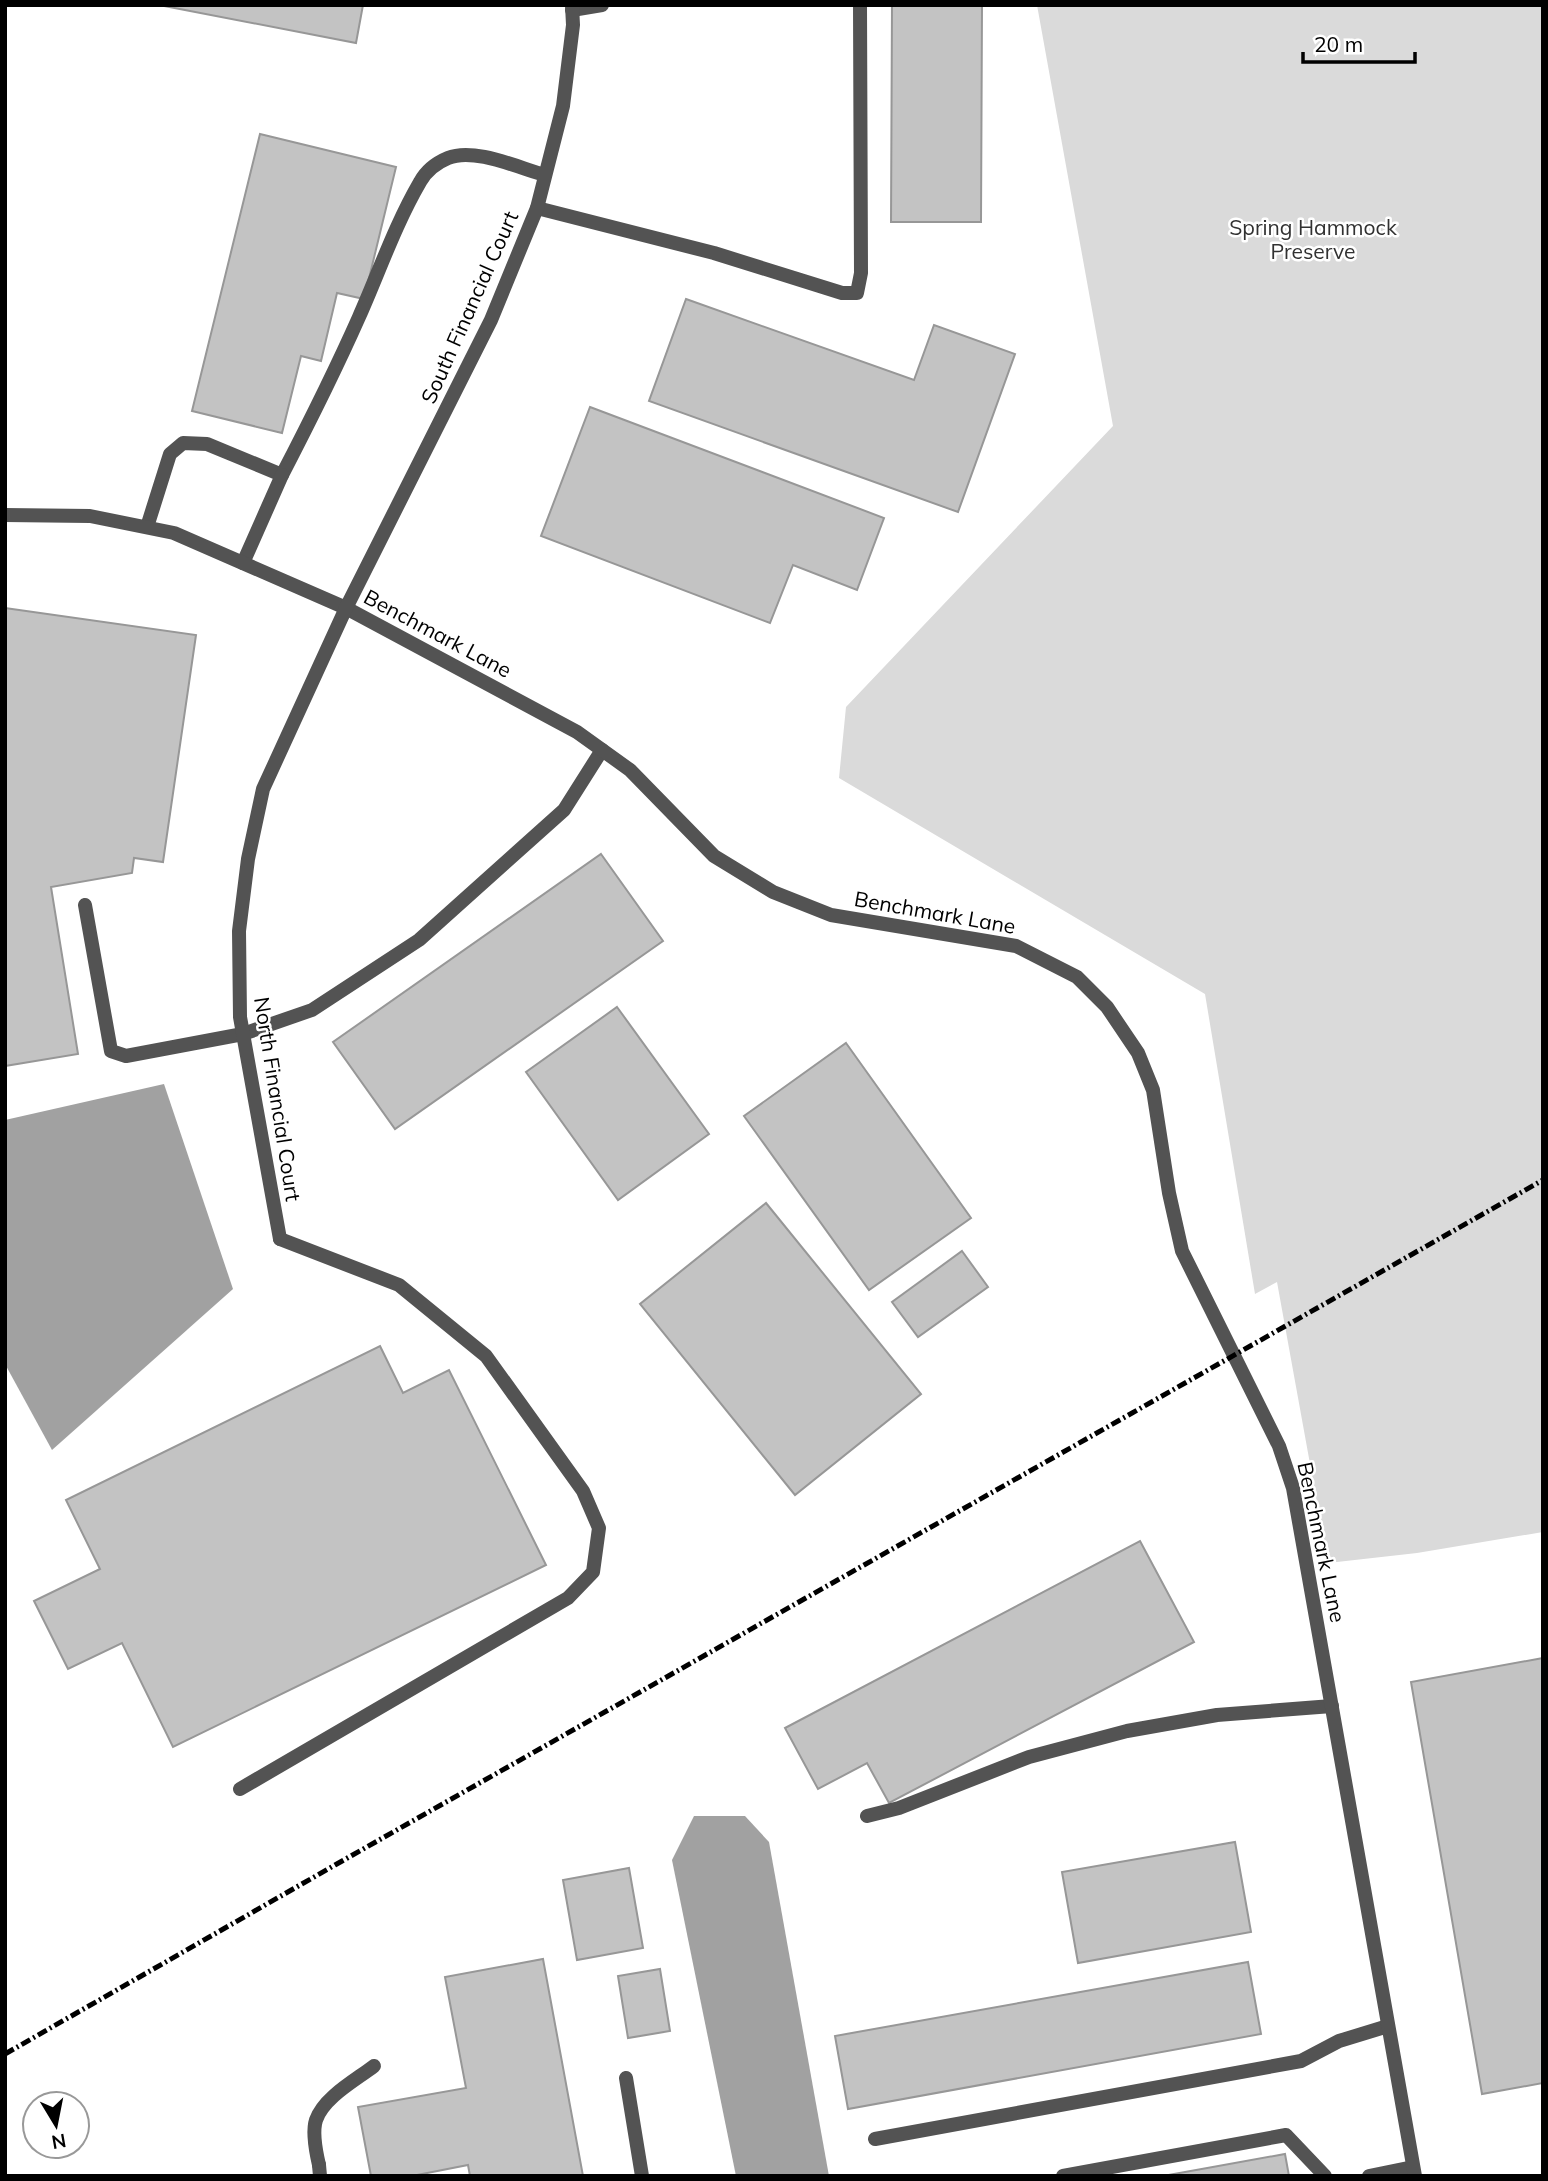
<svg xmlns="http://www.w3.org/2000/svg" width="1548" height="2181" viewBox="0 0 1548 2181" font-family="Mulish,sans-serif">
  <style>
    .green { fill: #dadada }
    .water { fill: #a1a1a1 }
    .building { fill: #c3c3c3; stroke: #979797; stroke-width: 2 }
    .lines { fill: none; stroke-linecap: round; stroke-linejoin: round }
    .lane { stroke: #535353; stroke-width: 14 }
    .street { stroke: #535353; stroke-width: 14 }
    .rail { stroke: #000; stroke-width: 5; stroke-dasharray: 10 3.5 2 3.5; stroke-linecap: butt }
    .labels { text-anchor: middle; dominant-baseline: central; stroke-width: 5; stroke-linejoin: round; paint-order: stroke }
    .park-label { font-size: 21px; fill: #313131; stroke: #fff }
    .street-label { font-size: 21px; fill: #000; stroke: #fff }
  </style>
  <rect width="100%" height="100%" fill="#fff"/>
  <!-- green -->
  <path class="green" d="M 1037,5 L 1543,5 L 1543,1532 L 1417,1553 L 1328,1563 L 1277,1282 L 1255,1294 L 1205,994 L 839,778 L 846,707 L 1113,426 Z"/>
  <!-- water -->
  <g class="water">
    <path d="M 164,1084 L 233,1289 L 52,1450 L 5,1364 L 5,1120 Z"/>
    <path d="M 694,1816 L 745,1816 L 769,1842 L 829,2176 L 736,2176 L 672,1860 Z"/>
  </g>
  <!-- building -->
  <g class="building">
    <path d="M 159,5 L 363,5 L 356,43 Z"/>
    <path d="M 892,5 L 982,5 L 981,222 L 891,222 Z"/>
    <path d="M 260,134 L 396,167 L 364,299 L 337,293 L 321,361 L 301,356 L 282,433 L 192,411 Z"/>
    <path d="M 686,299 L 914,380 L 934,325 L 1015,354 L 958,512 L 649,401 Z"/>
    <path d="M 590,407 L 884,518 L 857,590 L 793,565 L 770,623 L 541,536 Z"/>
    <path d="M 5,608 L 196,635 L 163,862 L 134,858 L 132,873 L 51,887 L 78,1054 L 5,1066 Z"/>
    <path d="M 601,854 L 663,941 L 395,1129 L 333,1042 Z"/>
    <path d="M 617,1007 L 709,1134 L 618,1200 L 526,1072 Z"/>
    <path d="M 846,1043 L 971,1218 L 869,1290 L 744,1116 Z"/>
    <path d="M 766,1203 L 921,1394 L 795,1495 L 640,1304 Z"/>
    <path d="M 962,1251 L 988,1287 L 918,1337 L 892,1302 Z"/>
    <path d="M 380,1346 L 403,1393 L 449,1370 L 546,1565 L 173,1747 L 122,1643 L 68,1669 L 34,1601 L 100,1569 L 66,1500 Z"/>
    <path d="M 1140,1541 L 1194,1642 L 889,1803 L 867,1763 L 818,1789 L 785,1728 Z"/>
    <path d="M 1543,1658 L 1543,2083 L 1482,2094 L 1411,1682 Z"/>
    <path d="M 1235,1842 L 1251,1932 L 1078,1963 L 1062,1872 Z"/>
    <path d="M 629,1868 L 643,1948 L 577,1960 L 563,1880 Z"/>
    <path d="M 543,1959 L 583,2176 L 470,2176 L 468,2165 L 412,2176 L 371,2176 L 358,2107 L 466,2088 L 445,1977 Z"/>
    <path d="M 1248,1962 L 1261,2034 L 848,2109 L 835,2036 Z"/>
    <path d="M 660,1969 L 670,2031 L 628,2038 L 618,1976 Z"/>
    <path d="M 1285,2154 L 1289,2176 L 1163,2176 Z"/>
  </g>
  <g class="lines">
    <!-- lane -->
    <g class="lane">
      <path d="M 572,10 L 602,5"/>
      <path d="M 537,208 L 714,253 L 842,293 L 857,293 L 861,273 L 860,5"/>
      <path d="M 147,527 L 170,454 L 183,443 L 207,444 L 282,475 C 309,423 335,371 359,317 C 379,272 395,225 420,182 C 426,171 436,163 448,158 C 474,147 519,168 545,175"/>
      <path d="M 243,563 L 282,475"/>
      <path d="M 85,905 L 111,1051 L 126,1056 L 243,1034 L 312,1010 L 419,940 L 564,810 L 602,750"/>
      <path d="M 240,1789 L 568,1598 L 593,1572 L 599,1528 L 583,1491 L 486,1356 L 399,1285 L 280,1239"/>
      <path d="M 867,1816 L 899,1808 L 1029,1757 L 1127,1731 L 1217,1715 L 1332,1706"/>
      <path d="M 626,2078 L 642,2176"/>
      <path d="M 875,2139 L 1301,2061 L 1339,2041 L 1388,2026"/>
      <path d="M 319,2165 C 316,2152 312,2132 316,2120 C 324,2097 356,2080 374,2066"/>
      <path d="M 1063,2176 L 1286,2135 L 1325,2176"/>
      <path d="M 1369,2176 L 1413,2167"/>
    </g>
    <!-- street -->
    <g class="street">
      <path d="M 5,515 L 90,516 L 174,533 L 346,608 L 577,732 L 630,770 L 714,856 L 773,892 L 831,915 L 1016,946 L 1077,977 L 1107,1007 L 1138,1053 L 1153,1090 L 1169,1193 L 1182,1251 L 1279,1446 L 1293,1488 L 1415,2176"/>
      <path d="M 280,1239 L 240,1017 L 239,931 L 248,859 L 263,789 L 346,608 L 491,320 L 537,208 L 563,106 L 573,25 L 572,5"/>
      <path d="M 319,2165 L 320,2176"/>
    </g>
    <!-- rail -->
    <path class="rail" d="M 5,2054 L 335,1865 L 1543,1180"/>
  </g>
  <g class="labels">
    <!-- park labels -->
    <g class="park-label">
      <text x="1313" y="227">Spring Hammock<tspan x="1313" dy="24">Preserve</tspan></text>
    </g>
    <!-- street labels -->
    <g class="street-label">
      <text transform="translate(469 307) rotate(-66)">South Financial Court</text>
      <text transform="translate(438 633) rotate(28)">Benchmark Lane</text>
      <text transform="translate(935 912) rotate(10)">Benchmark Lane</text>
      <text transform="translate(278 1099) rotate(81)">North Financial Court</text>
      <text transform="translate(1322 1542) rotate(78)">Benchmark Lane</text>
    </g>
  </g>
  <!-- border -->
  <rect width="1548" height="2181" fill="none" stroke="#000000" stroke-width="14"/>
  <!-- north arrow -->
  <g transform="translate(56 2125) rotate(170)"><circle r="33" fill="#ffffff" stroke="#999999" stroke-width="2"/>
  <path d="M0-5L12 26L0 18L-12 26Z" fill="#000000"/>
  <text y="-10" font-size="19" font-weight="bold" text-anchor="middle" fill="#000000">N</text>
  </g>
  <!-- scale -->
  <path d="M1303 52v10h112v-10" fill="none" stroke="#000000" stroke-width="3.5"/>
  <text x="1314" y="52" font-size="21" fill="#000000" stroke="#ffffff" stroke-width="5" paint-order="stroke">20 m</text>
</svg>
